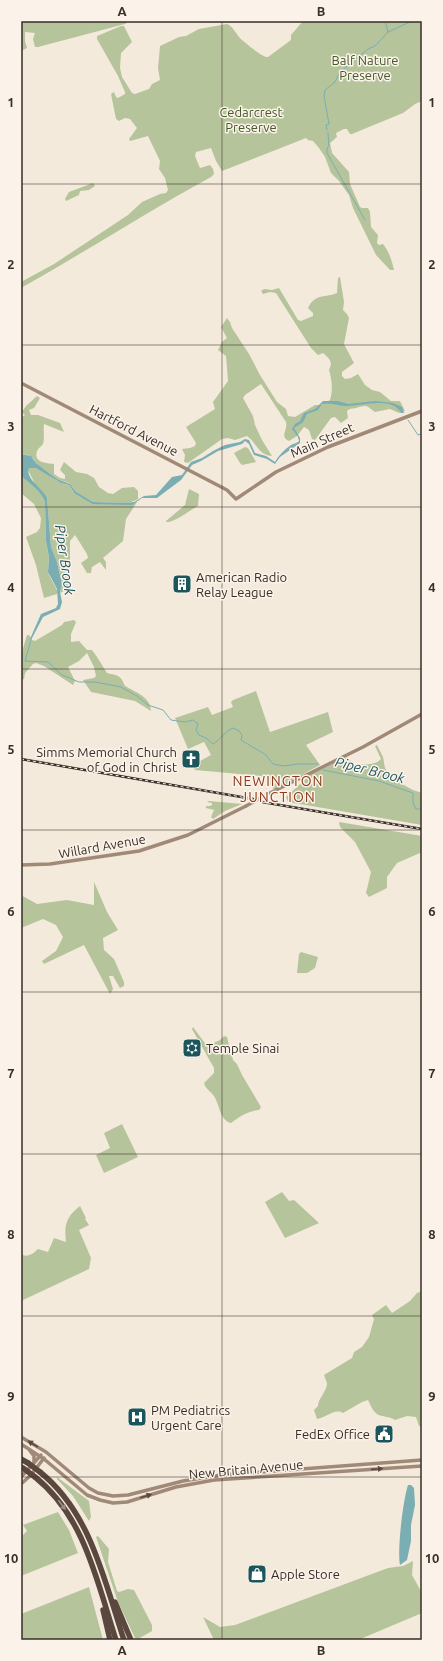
<svg xmlns="http://www.w3.org/2000/svg" width="443" height="1661" viewBox="0 0 443 1661" font-family="Ubuntu,sans-serif">
  <style>
    .green { fill: #b5c49b }
    .water { fill: #7aaeb3 }
    .lines { fill: none; stroke-linecap: round; stroke-linejoin: round }
    .stream { stroke: #7aaeb3; stroke-width: 1 }
    .secondary { stroke: #a18978; stroke-width: 3.5 }
    .motorway { stroke: #5a483f; stroke-width: 5.5 }
    .rail-casing { stroke: #392e28; stroke-width: 2.5 }
    .rail { stroke: #fbf3e9; stroke-width: 1; stroke-dasharray: 3; stroke-linecap: butt }
    .secondary-bridge { stroke: #a18978; stroke-width: 3.5 }
    .motorway-bridge { stroke: #5a483f; stroke-width: 5.5 }
    .oneway { fill: #584940 }
    .oneway2 { fill: #9a8c83 }
    .grid { fill: none; stroke: #392e28; stroke-width: 1; stroke-opacity: 0.55 }
    .labels { text-anchor: middle; dominant-baseline: central; stroke-width: 3; stroke-linejoin: round; paint-order: stroke }
    .park-label { font-size: 13px; fill: #46592a; stroke: #fbf3e9 }
    .street-label { font-size: 13px; fill: #392e28; stroke: #fbf3e9 }
    .poi-label { font-size: 13px; fill: #392e28; stroke: #fbf3e9; text-anchor: start }
    .water-label { font-size: 14px; font-style: italic; fill: #1b565d; stroke: #fbf3e9 }
    .neighbourhood-label { font-size: 14px; letter-spacing: 1px; fill: #8d3b1c; stroke: #fbf3e9 }
    .neatline { fill: none; stroke: #392e28; stroke-width: 1.5 }
    .grid-label { font-size: 13px; text-anchor: middle; font-weight: bold; fill: #392e28 }
  </style>
  <rect width="100%" height="100%" fill="#f4eadc"/>
  <!-- green -->
  <g class="green">
    <path d="M 21,21 L 129,21 L 125,24 L 38,47 L 35,47 L 33,39 L 35,33 L 25,32 L 25,41 L 27,48 L 21,51 Z"/>
    <path d="M 303,21 L 422,21 L 422,101 L 415,104 L 403,113 L 352,134 L 350,134 L 347,129 L 344,129 L 336,133 L 337,137 L 330,143 L 332,153 L 349,172 L 350,184 L 360,207 L 362,208 L 368,208 L 370,212 L 371,227 L 378,235 L 377,243 L 379,245 L 383,244 C 389,251 392,261 394,270 L 390,270 L 376,255 L 353,208 L 349,195 L 339,181 L 331,173 L 325,157 L 319,148 L 313,141 L 308,140 L 306,138 L 222,171 L 216,161 L 211,148 L 196,152 L 195,156 L 200,168 L 210,165 L 213,169 L 214,174 L 211,177 C 147,212 85,252 21,288 L 21,282 L 54,264 L 128,215 L 142,202 L 160,194 L 166,193 L 168,190 L 165,178 L 159,169 L 160,161 L 148,136 L 130,141 L 129,139 L 137,128 L 130,119 L 125,118 L 119,121 L 116,119 L 111,94 L 114,92 L 116,97 L 118,98 L 125,94 L 125,92 L 118,76 L 97,39 L 97,36 L 121,26 L 124,26 L 132,42 L 121,53 L 120,68 L 122,77 L 132,93 L 135,94 L 149,89 L 152,84 L 160,80 L 158,68 L 160,46 L 179,37 L 186,36 L 199,29 L 227,24 C 234,27 236,35 242,40 C 247,44 263,58 268,57 L 291,40 L 291,35 Z"/>
    <path d="M 93,183 L 95,186 L 89,190 L 80,191 L 79,195 L 66,201 L 65,199 L 69,192 Z"/>
    <path d="M 340,277 L 344,302 L 343,310 L 347,314 L 349,318 L 344,344 L 354,363 L 342,372 L 342,376 L 345,379 L 351,378 L 358,374 L 365,385 L 372,390 L 380,392 L 391,401 L 400,401 L 405,411 L 399,413 L 390,409 L 375,412 C 365,405 368,405 356,408 C 352,409 350,408 347,411 L 348,418 L 341,423 L 335,417 L 331,418 L 315,440 L 312,439 L 309,430 L 304,427 L 297,436 L 289,441 C 279,436 288,431 286,422 L 261,384 L 245,395 L 243,398 L 253,416 L 255,425 L 262,440 L 272,456 C 258,455 257,443 247,436 L 235,440 L 228,438 L 222,439 L 188,463 L 184,462 L 185,455 L 182,449 L 190,448 L 195,446 L 196,443 L 186,427 L 215,409 L 213,402 L 228,381 L 226,356 L 218,350 L 222,342 L 227,338 L 221,327 L 227,318 L 230,322 L 232,328 L 249,354 L 260,375 L 277,402 L 286,409 L 288,416 L 295,417 L 315,405 L 321,405 L 330,400 C 333,390 332,380 329,370 C 333,362 330,359 323,353 L 318,355 L 311,348 L 276,293 L 270,292 L 263,294 L 261,291 L 264,289 L 272,290 L 279,288 L 298,320 L 301,321 L 313,316 L 313,313 L 308,308 C 315,293 326,298 337,293 L 338,278 Z"/>
    <path d="M 37,396 L 40,398 L 34,408 L 29,410 L 31,415 L 38,415 L 60,423 L 64,432 L 44,424 C 43,430 45,437 43,444 C 41,447 38,448 37,451 C 33,463 47,463 54,464 L 54,474 L 60,478 L 65,479 L 65,475 L 60,470 L 64,462 L 76,472 L 87,474 L 94,478 L 99,487 L 108,493 L 113,494 L 122,488 L 134,487 L 138,491 L 138,499 L 129,503 L 93,502 L 75,491 L 69,483 L 57,479 L 36,463 L 33,458 L 28,455 L 21,454 L 21,418 L 25,415 L 22,412 L 26,406 Z"/>
    <path d="M 245,447 L 248,448 L 256,462 L 242,465 L 240,463 L 234,453 Z"/>
    <path d="M 30,467 C 45,468 54,483 69,485 L 73,492 L 92,504 L 137,502 L 126,519 L 123,541 L 103,558 L 106,562 L 106,570 L 100,562 L 92,567 L 91,573 L 87,573 L 81,563 L 88,558 L 87,554 L 75,535 L 70,541 L 70,564 L 66,572 L 70,588 L 60,593 L 62,583 L 57,562 L 51,547 L 47,498 L 35,484 L 28,470 Z"/>
    <path d="M 21,476 C 29,483 41,491 45,502 L 46,541 L 49,557 L 48,569 L 49,575 L 58,592 L 57,594 L 44,598 L 36,565 L 26,537 L 37,532 L 40,528 L 41,518 L 34,504 L 21,493 Z"/>
    <path d="M 189,489 L 199,494 L 198,506 C 190,510 174,523 166,522 L 166,521 L 185,505 Z"/>
    <path d="M 74,620 L 76,622 L 71,634 L 71,642 L 79,641 L 87,650 L 92,650 C 98,658 102,665 107,673 C 118,676 120,674 125,686 C 135,692 151,697 151,711 L 135,701 L 91,692 L 83,680 L 94,678 L 96,676 L 94,667 L 87,653 L 79,661 L 68,667 L 75,681 L 73,685 L 44,666 L 36,663 L 33,664 L 25,673 L 24,679 L 21,680 L 21,655 L 27,635 L 29,635 L 32,640 L 35,641 L 62,625 L 64,622 Z"/>
    <path d="M 256,691 L 270,732 L 328,712 L 333,732 L 306,745 L 320,765 L 274,790 L 267,780 L 261,776 L 195,770 L 191,766 L 211,755 L 204,742 L 188,749 L 175,718 L 208,707 L 212,715 L 233,707 L 231,702 L 233,700 Z"/>
    <path d="M 377,745 C 379,749 381,753 383,757 C 385,764 383,770 391,774 L 391,778 L 413,790 L 422,793 L 422,825 L 288,802 L 286,797 L 311,774 L 348,757 L 353,765 C 362,764 375,766 381,759 L 375,746 Z"/>
    <path d="M 209,801 L 242,804 L 225,811 L 213,819 L 211,817 L 214,810 L 206,808 L 206,806 L 210,806 L 212,805 L 212,803 L 207,802 Z"/>
    <path d="M 339,822 L 422,836 L 422,856 L 420,853 L 397,863 L 387,877 L 387,888 L 369,897 L 366,893 L 371,872 L 355,842 L 340,827 Z"/>
    <path d="M 94,882 L 107,912 L 118,930 L 103,938 L 104,950 L 114,959 L 124,982 L 124,986 L 120,988 L 113,976 L 109,976 L 113,989 L 110,994 L 84,945 L 44,964 L 42,961 L 56,951 L 63,937 L 56,925 L 43,919 L 21,928 L 21,895 L 37,904 L 67,900 L 94,905 Z"/>
    <path d="M 301,952 L 318,957 L 315,968 L 307,973 L 297,973 L 299,954 Z"/>
    <path d="M 193,1027 L 207,1046 L 220,1040 L 224,1036 L 227,1037 L 233,1060 L 237,1064 L 242,1075 L 261,1107 L 259,1110 C 248,1111 240,1116 231,1123 C 220,1121 219,1103 214,1096 C 210,1091 205,1088 204,1083 L 214,1073 L 214,1068 L 192,1029 Z"/>
    <path d="M 122,1124 L 138,1157 L 104,1173 L 96,1155 L 110,1148 L 104,1133 Z"/>
    <path d="M 282,1192 L 289,1201 L 294,1200 L 319,1223 L 285,1238 L 265,1202 Z"/>
    <path d="M 80,1206 L 86,1218 L 85,1219 L 89,1225 L 79,1230 L 91,1258 L 89,1269 L 21,1301 L 21,1254 C 27,1258 33,1254 38,1249 L 48,1252 L 54,1238 L 66,1242 C 64,1225 66,1217 80,1206 Z"/>
    <path d="M 422,1291 L 422,1427 L 419,1426 L 416,1417 L 407,1416 L 395,1420 C 390,1417 387,1417 382,1416 C 374,1415 371,1406 368,1400 L 362,1402 L 343,1413 C 335,1408 327,1417 317,1419 L 314,1410 L 318,1406 C 318,1398 326,1393 327,1384 C 327,1382 325,1378 324,1375 L 352,1358 L 354,1352 L 362,1347 L 369,1337 L 374,1319 L 372,1315 L 386,1305 L 392,1313 L 410,1301 L 417,1293 Z"/>
    <path d="M 57,1477 L 89,1501 L 91,1517 L 89,1521 L 73,1496 L 57,1479 Z"/>
    <path d="M 58,1512 L 69,1530 L 78,1553 L 21,1576 L 21,1537 L 27,1531 L 23,1525 Z"/>
    <path d="M 98,1536 L 109,1549 L 108,1562 L 117,1591 L 119,1592 L 128,1589 L 134,1590 L 152,1625 L 152,1631 L 138,1639 L 135,1638 L 118,1602 L 96,1537 Z"/>
    <path d="M 413,1561 L 412,1575 L 422,1593 L 422,1613 L 358,1640 L 214,1640 L 203,1617 L 220,1627 L 235,1625 L 388,1568 L 403,1566 Z"/>
    <path d="M 89,1587 L 103,1640 L 21,1640 L 21,1614 Z"/>
  </g>
  <!-- water -->
  <g class="water">
    <path d="M 323,401 L 338,401 L 348,404 L 375,401 L 393,403 L 402,407 L 404,413 L 401,413 C 392,396 362,406 347,406 C 338,406 332,402 322,404 L 318,410 L 307,414 L 303,422 L 294,428 L 300,438 L 300,443 L 280,457 L 275,464 L 267,459 L 254,455 L 249,444 L 245,441 L 242,444 L 218,451 L 201,461 L 192,465 L 181,480 L 157,498 L 142,498 L 132,505 L 92,504 L 74,493 L 69,485 L 61,483 L 36,468 L 29,468 C 25,479 43,488 47,498 L 51,547 L 57,562 L 62,584 L 60,592 L 62,602 L 60,609 L 43,617 L 31,640 L 30,639 L 41,614 L 56,608 L 58,604 L 57,589 L 48,572 L 49,557 L 46,541 L 45,502 C 41,491 29,483 21,476 L 21,454 L 31,456 L 36,463 L 57,479 L 70,484 L 75,491 L 93,502 L 129,503 L 134,502 L 144,496 L 156,495 L 172,477 L 182,475 L 191,462 L 202,458 L 213,451 L 225,445 L 240,442 L 245,439 L 249,440 L 255,453 L 266,456 L 275,462 C 279,455 284,450 291,445 C 294,443 296,444 299,441 L 298,437 L 292,429 L 295,424 L 300,421 L 304,413 L 315,409 Z"/>
    <path d="M 408,1485 L 411,1485 L 414,1488 L 415,1505 L 411,1525 L 411,1541 L 407,1560 L 400,1565 C 397,1550 403,1500 408,1485 Z"/>
  </g>
  <g class="lines">
    <!-- stream -->
    <g class="stream">
      <path d="M 385,21 L 388,32"/>
      <path d="M 327,130 L 326,125 L 329,124 L 324,96 L 325,90 L 335,82 L 340,72 L 368,49 L 375,46 L 388,32 L 412,21"/>
      <path d="M 328,133 L 329,146 L 327,148 L 327,153 L 365,220"/>
      <path d="M 408,420 L 418,435 L 422,434"/>
      <path d="M 31,640 L 25,661 L 48,662 L 62,675 L 79,682 L 95,682 L 121,687 L 137,696 L 148,705 L 163,710 L 171,720 L 185,722 L 193,720 L 198,724 L 196,730 L 199,735 L 206,738 L 213,744 C 221,739 224,732 233,728 L 239,731 L 242,735 L 241,740 L 266,755 L 273,764 L 283,766 L 298,764 L 318,764"/>
      <path d="M 323,770 L 379,781 L 413,793 L 413,803 L 416,809 L 422,809"/>
    </g>
    <!-- secondary -->
    <g class="secondary">
      <path d="M 21,383 L 227,490 L 236,499 L 276,472 L 328,447 L 422,411"/>
      <path d="M 264,796 L 363,747 L 422,714"/>
      <path d="M 21,865 L 50,864 L 139,851 L 188,835 L 246,806"/>
      <path d="M 21,1437 L 46,1452 L 89,1488 L 98,1493 L 113,1496 L 128,1495 L 183,1481 L 221,1475 L 422,1460"/>
      <path d="M 21,1444 L 44,1459 L 87,1495 L 100,1500 L 113,1503 L 127,1502 L 176,1487 L 214,1480 L 422,1466"/>
      <path d="M 30,1451 L 34,1456 L 34,1463"/>
      <path d="M 21,1477 L 41,1455"/>
      <path d="M 21,1484 L 31,1475 L 44,1458"/>
    </g>
    <!-- motorway -->
    <g class="motorway">
      <path d="M 21,1459 L 28,1463"/>
      <path d="M 40,1472 C 91,1513 104,1580 124,1640"/>
      <path d="M 35,1477 C 85,1517 97,1582 116,1640"/>
      <path d="M 115,1602 L 131,1640"/>
      <path d="M 103,1610 L 110,1640"/>
    </g>
    <!-- rail casing -->
    <g class="rail-casing">
      <g id="rail">
        <path d="M 21,759 L 253,799"/>
        <path d="M 262,802 L 422,829"/>
      </g>
    </g>
    <!-- rail -->
    <use href="#rail" class="rail"/>
    <!-- secondary-bridge -->
    <path class="secondary-bridge" d="M 246,806 L 264,796"/>
    <!-- motorway-bridge -->
    <g class="motorway-bridge">
      <path d="M 28,1463 L 40,1472"/>
      <path d="M 23,1468 L 35,1477"/>
    </g>
  </g>
  <!-- one-way arrows -->
  <defs><path id="oneway-solid" d="M-6-.8H1V-3.2L6.5 0L1 3.2V.8H-6Z"/></defs>
  <g class="oneway">
    <use href="#oneway-solid" transform="translate(33 1444) rotate(-148)"/>
    <use href="#oneway-solid" transform="translate(377 1469) rotate(-4)"/>
    <use href="#oneway-solid" transform="translate(146 1496) rotate(-18)"/>
  </g>
  <use class="oneway2" href="#oneway-solid" transform="translate(62 1505) rotate(53)"/>
  <!-- grid -->
  <path class="grid" d="M 222,21 L 222,1640M 21,184 L 422,184M 21,345 L 422,345M 21,507 L 422,507M 21,669 L 422,669M 21,830 L 422,830M 21,992 L 422,992M 21,1154 L 422,1154M 21,1316 L 422,1316M 21,1477 L 422,1477"/>
  <!-- icons -->
  <defs>
    <g id="building-square" transform="scale(1)"><rect x="-9" y="-9" width="18" height="18" rx="4" fill="#1b565d" stroke="#fbf3e9"/><path d="M-4-6H4V6H1V3H-1V6H-4ZM-2.5-4.3h1.7v1.8h-1.7ZM.8-4.3h1.7v1.8H.8ZM-2.5-1h1.7V.8h-1.7ZM.8-1h1.7V.8H.8Z" fill="#fff"/></g>
    <g id="church-square" transform="scale(1)"><rect x="-9" y="-9" width="18" height="18" rx="4" fill="#1b565d" stroke="#fbf3e9"/><path d="M-1.2-6h2.4v3.5h3.3v2.4h-3.3V6h-2.4V-.1h-3.3v-2.4h3.3Z" fill="#fff"/></g>
    <g id="synagogue-square" transform="scale(1)"><rect x="-9" y="-9" width="18" height="18" rx="4" fill="#1b565d" stroke="#fbf3e9"/><path d="M0-6.5L5.6 3.2H-5.6ZM0 6.5L5.6-3.2H-5.6Z" fill="#fff"/></g>
    <g id="hospital-square" transform="scale(1)"><rect x="-9" y="-9" width="18" height="18" rx="4" fill="#1b565d" stroke="#fbf3e9"/><path d="M-5-5h3v3.5h4V-5h3V5h-3V1.5h-4V5h-3Z" fill="#fff"/></g>
    <g id="civic-square" transform="scale(1)"><rect x="-9" y="-9" width="18" height="18" rx="4" fill="#1b565d" stroke="#fbf3e9"/><path d="M-.6-6.5H3V-4.5H.6V-3L4-1V1h2V6H-6V1h2V-1L-.6-3ZM-1.2 2.5V6h2.4V2.5Z" fill="#fff"/></g>
    <g id="shop-square" transform="scale(1)"><rect x="-9" y="-9" width="18" height="18" rx="4" fill="#1b565d" stroke="#fbf3e9"/><path d="M-5-2.5h2.3a2.7 3.5 0 0 1 5.4 0H5L5.5 6h-11ZM-1.5-2.5h3a1.5 2.3 0 0 0-3 0Z" fill="#fff"/></g>
  </defs>
  <g fill-rule="evenodd">
    <use href="#building-square" x="182" y="584"/>
    <use href="#church-square" x="191" y="759"/>
    <use href="#synagogue-square" x="192" y="1048"/>
    <use href="#hospital-square" x="137" y="1417"/>
    <use href="#civic-square" x="384" y="1434"/>
    <use href="#shop-square" x="257" y="1574"/>
  </g>
  <g class="labels">
    <!-- park labels -->
    <g class="park-label">
      <text x="365" y="60">Balf Nature<tspan x="365" dy="15">Preserve</tspan></text>
      <text x="251" y="112">Cedarcrest<tspan x="251" dy="15">Preserve</tspan></text>
    </g>
    <!-- street labels -->
    <g class="street-label">
      <text transform="translate(134 430) rotate(27)">Hartford Avenue</text>
      <text transform="translate(322 440) rotate(-24)">Main Street</text>
      <text transform="translate(102 846) rotate(-10)">Willard Avenue</text>
      <text transform="translate(246 1469) rotate(-5)">New Britain Avenue</text>
    </g>
    <!-- poi labels -->
    <g class="poi-label">
      <text x="196" y="577">American Radio<tspan x="196" dy="15">Relay League</tspan></text>
      <text x="177" y="752" text-anchor="end">Simms Memorial Church<tspan x="177" dy="15">of God in Christ</tspan></text>
      <text x="206" y="1048">Temple Sinai</text>
      <text x="151" y="1410">PM Pediatrics<tspan x="151" dy="15">Urgent Care</tspan></text>
      <text x="370" y="1434" text-anchor="end">FedEx Office</text>
      <text x="271" y="1574">Apple Store</text>
    </g>
    <!-- water labels -->
    <g class="water-label">
      <text transform="translate(65 560) rotate(82)">Piper Brook</text>
      <text transform="translate(370 770) rotate(14)">Piper Brook</text>
    </g>
    <!-- neighbourhood labels -->
    <g class="neighbourhood-label">
      <text x="278" y="781">NEWINGTON<tspan x="278" dy="16">JUNCTION</tspan></text>
    </g>
  </g>
  <!-- border -->
  <rect width="443" height="1661" fill="none" stroke="#fbf3e9" stroke-width="44"/>
  <rect x="22" y="22" width="399" height="1617" class="neatline"/>
  <g class="grid-label">
    <text x="122" y="16">A</text>
    <text x="321" y="16">B</text>
    <text x="11" y="107">1</text>
    <text x="432" y="107">1</text>
    <text x="11" y="269">2</text>
    <text x="432" y="269">2</text>
    <text x="11" y="431">3</text>
    <text x="432" y="431">3</text>
    <text x="11" y="592">4</text>
    <text x="432" y="592">4</text>
    <text x="11" y="754">5</text>
    <text x="432" y="754">5</text>
    <text x="11" y="916">6</text>
    <text x="432" y="916">6</text>
    <text x="11" y="1078">7</text>
    <text x="432" y="1078">7</text>
    <text x="11" y="1239">8</text>
    <text x="432" y="1239">8</text>
    <text x="11" y="1401">9</text>
    <text x="432" y="1401">9</text>
    <text x="11" y="1563">10</text>
    <text x="432" y="1563">10</text>
    <text x="122" y="1655">A</text>
    <text x="321" y="1655">B</text>
  </g>
</svg>
